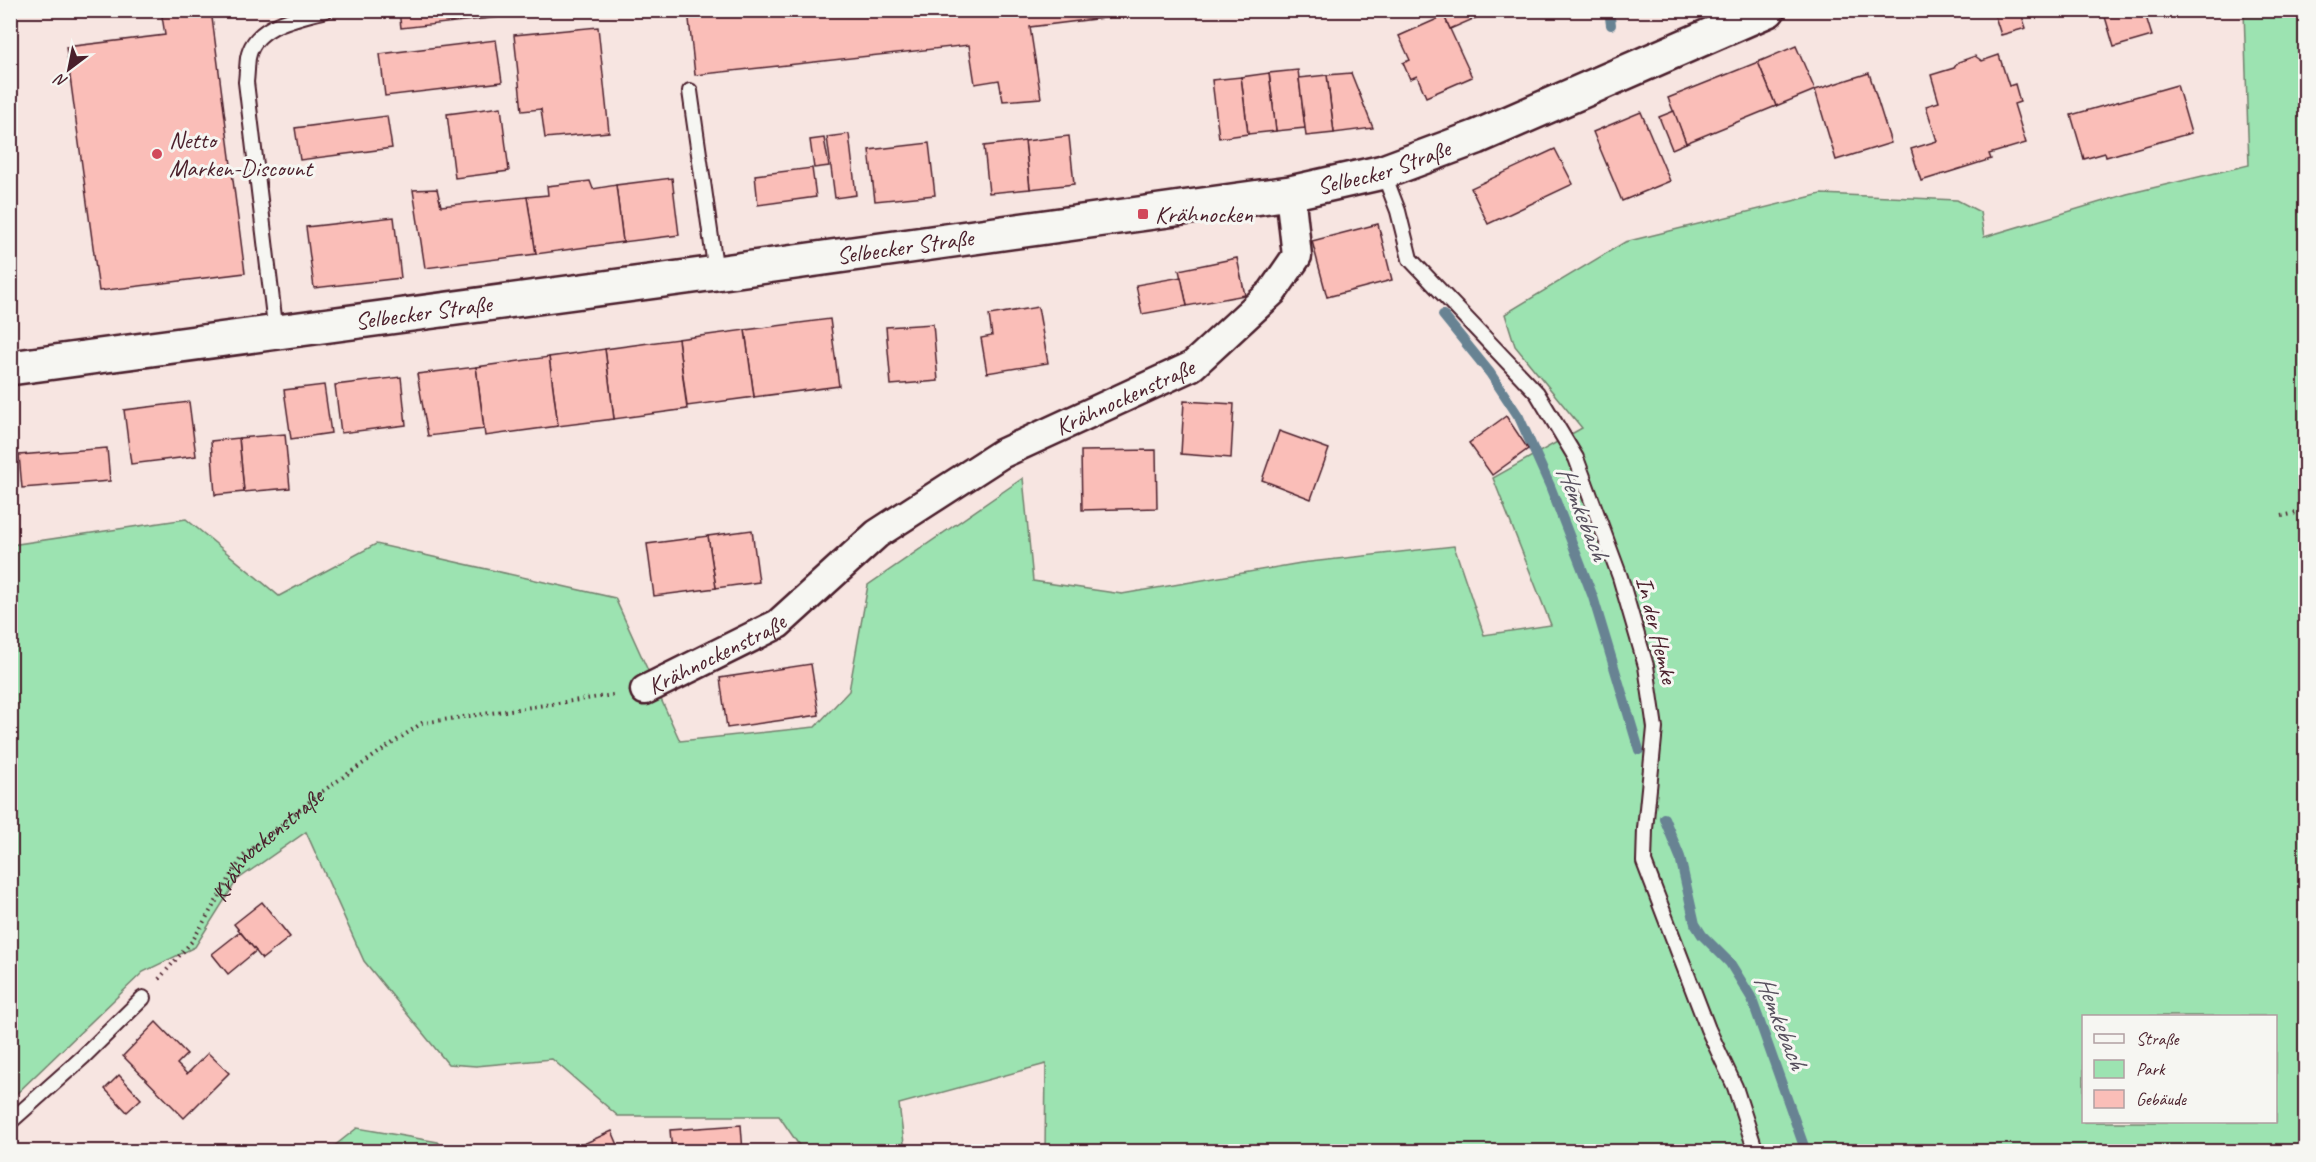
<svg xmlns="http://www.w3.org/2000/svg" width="2316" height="1162" viewBox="0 0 2316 1162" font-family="Caveat,sans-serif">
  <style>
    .green { fill: #9ce3b1; stroke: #73816e; stroke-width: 1.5; fill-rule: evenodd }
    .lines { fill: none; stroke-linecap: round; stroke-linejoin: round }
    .stream { stroke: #678393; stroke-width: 10 }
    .building { fill: #fabeb8; stroke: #4a1f2b; stroke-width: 1.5 }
    .service-casing { stroke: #4a1f2b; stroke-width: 18 }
    .minor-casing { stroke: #4a1f2b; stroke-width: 33 }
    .secondary-casing { stroke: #4a1f2b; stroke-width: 38 }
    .path { stroke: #4a1f2b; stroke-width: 4; stroke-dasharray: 1.5 4.5; stroke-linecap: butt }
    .service { stroke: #f6f6f2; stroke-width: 14 }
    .minor { stroke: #f6f6f2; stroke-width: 28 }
    .secondary { stroke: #f6f6f2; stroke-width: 33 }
    .poi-dot { fill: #d1495b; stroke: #f6f6f2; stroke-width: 2 }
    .labels { text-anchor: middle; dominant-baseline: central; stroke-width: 6; stroke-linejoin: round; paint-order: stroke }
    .poi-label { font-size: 24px; fill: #4a1f2b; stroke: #f6f6f2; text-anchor: start }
    .street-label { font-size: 24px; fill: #4a1f2b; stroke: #f6f6f2 }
    .water-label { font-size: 26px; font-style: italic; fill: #58515f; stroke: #f6f6f2 }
  </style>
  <rect width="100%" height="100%" fill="#f7e5e1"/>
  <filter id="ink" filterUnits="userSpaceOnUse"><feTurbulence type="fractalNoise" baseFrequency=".0167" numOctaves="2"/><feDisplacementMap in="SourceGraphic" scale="12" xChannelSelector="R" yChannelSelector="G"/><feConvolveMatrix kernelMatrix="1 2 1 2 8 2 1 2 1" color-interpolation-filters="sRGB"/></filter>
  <g filter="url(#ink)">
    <!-- green -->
    <g class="green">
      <path d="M 2244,11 L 2305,11 L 2305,1151 L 1045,1151 L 1046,1064 L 899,1104 L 905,1151 L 803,1151 L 779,1116 L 618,1116 L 552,1059 L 476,1066 L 448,1064 L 364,961 L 306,832 L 237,880 L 195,947 L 143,972 L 11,1099 L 11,545 L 186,519 L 279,596 L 376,544 L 615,598 L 680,741 L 815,727 L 849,691 L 868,585 L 1023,478 L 1033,581 L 1122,594 L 1301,563 L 1454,546 L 1484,635 L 1551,625 L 1493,478 L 1582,428 L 1515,346 L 1505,314 L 1625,242 L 1821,194 L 1957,200 L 1980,212 L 1984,237 L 2127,194 L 2249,165 ZM 2084,1016 L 2276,1016 L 2276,1122 L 2084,1122 Z"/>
      <path d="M 357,1128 L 438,1142 L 446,1151 L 328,1151 Z"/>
    </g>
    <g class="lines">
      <!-- stream -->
      <g class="stream">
        <path d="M 1609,10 L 1611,25"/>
        <path d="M 1443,315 L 1490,373 L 1519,417 L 1550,486 L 1593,597 L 1639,750"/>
        <path d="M 1664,818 L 1680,857 L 1695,924 L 1702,935 L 1730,963 L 1751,997 L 1806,1152"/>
      </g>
    </g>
    <!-- building -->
    <g class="building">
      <path d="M 161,10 L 211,10 L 245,273 L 99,291 L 66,47 L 165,35 Z"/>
      <path d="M 399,10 L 529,10 L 529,14 L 401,28 Z"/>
      <path d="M 688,10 L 1169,10 L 1030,27 L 1041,98 L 1003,101 L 999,80 L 975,84 L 969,45 L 695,75 Z"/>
      <path d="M 1434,10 L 1474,10 L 1478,17 L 1450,29 L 1444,16 L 1438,19 Z"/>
      <path d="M 1993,10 L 2020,10 L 2026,28 L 2001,35 Z"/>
      <path d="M 2103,10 L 2144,10 L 2152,36 L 2114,47 Z"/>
      <path d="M 1444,16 L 1472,77 L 1426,97 L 1417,76 L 1410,79 L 1403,63 L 1410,60 L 1399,36 Z"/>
      <path d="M 598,27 L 609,132 L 545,138 L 541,109 L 522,111 L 514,35 Z"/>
      <path d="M 496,40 L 502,82 L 385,96 L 380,54 Z"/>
      <path d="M 1796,46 L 1815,90 L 1776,106 L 1758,62 Z"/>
      <path d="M 1999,55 L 2009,86 L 2015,84 L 2020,102 L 2014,104 L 2026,143 L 1989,154 L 1991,159 L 1921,181 L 1911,149 L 1937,141 L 1926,106 L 1939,102 L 1931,75 L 1954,68 L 1958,62 L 1975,56 L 1982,61 Z"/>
      <path d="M 1758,62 L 1776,106 L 1686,143 L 1668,98 Z"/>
      <path d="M 1298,70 L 1305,128 L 1276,131 L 1269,73 Z"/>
      <path d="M 1269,73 L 1276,131 L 1248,134 L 1241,77 Z"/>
      <path d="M 1351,73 L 1373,128 L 1334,133 L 1327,75 Z"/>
      <path d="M 1869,73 L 1891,143 L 1836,160 L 1815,90 Z"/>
      <path d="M 1327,75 L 1334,133 L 1306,136 L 1299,78 Z"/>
      <path d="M 1241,77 L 1248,134 L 1219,138 L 1212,80 Z"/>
      <path d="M 2177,85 L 2191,133 L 2106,157 L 2105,153 L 2084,159 L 2071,115 Z"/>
      <path d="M 501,107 L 509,171 L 455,178 L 447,114 Z"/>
      <path d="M 1674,111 L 1686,143 L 1672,149 L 1659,117 Z"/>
      <path d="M 1641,112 L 1670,181 L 1622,201 L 1593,132 Z"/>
      <path d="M 387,116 L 392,148 L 300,160 L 295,128 Z"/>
      <path d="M 849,134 L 856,195 L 835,198 L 827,137 Z"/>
      <path d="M 1069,136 L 1074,184 L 1030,189 L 1025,141 Z"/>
      <path d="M 824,138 L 829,166 L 814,168 L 810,140 Z"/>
      <path d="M 1025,141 L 1030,189 L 989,193 L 984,146 Z"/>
      <path d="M 929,143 L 935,195 L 875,201 L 869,150 Z"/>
      <path d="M 1555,149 L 1573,184 L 1488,224 L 1471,188 Z"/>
      <path d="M 812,168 L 816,197 L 758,205 L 755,175 Z"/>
      <path d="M 672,178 L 679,235 L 623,242 L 616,185 Z"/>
      <path d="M 590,181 L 593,189 L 616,185 L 623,242 L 536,254 L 527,197 L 548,195 L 547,186 Z"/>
      <path d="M 437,189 L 441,206 L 527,197 L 536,254 L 425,268 L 413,190 Z"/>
      <path d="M 394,217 L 401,278 L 314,288 L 306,227 Z"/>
      <path d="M 1378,224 L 1392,280 L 1327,297 L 1312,241 Z"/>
      <path d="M 1237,258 L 1245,295 L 1187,306 L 1179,270 Z"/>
      <path d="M 1181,277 L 1187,306 L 1142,314 L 1136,285 Z"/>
      <path d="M 1038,307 L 1048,363 L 987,373 L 981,338 L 992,336 L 989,315 Z"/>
      <path d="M 830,319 L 839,386 L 754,397 L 745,330 Z"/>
      <path d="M 933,324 L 938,381 L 891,385 L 886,327 Z"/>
      <path d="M 745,330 L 754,397 L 687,406 L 678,339 Z"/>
      <path d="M 678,339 L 687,409 L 614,419 L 605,349 Z"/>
      <path d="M 605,349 L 614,419 L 558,426 L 549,357 Z"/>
      <path d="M 549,357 L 558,426 L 485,436 L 476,367 Z"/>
      <path d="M 476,367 L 484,429 L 428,436 L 417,374 Z"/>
      <path d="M 401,377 L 406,425 L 341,433 L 335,385 Z"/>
      <path d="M 324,385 L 331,433 L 291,439 L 284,390 Z"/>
      <path d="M 1184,401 L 1234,404 L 1231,458 L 1181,454 Z"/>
      <path d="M 189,402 L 196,456 L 131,464 L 124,410 Z"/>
      <path d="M 1506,416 L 1528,449 L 1492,475 L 1469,443 Z"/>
      <path d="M 1279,431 L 1329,449 L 1311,499 L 1262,480 Z"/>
      <path d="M 285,434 L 290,488 L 244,492 L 239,438 Z"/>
      <path d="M 239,438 L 244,492 L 215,495 L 211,441 Z"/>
      <path d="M 107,448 L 110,481 L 22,488 L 19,455 Z"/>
      <path d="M 1156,450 L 1157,508 L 1082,510 L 1081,451 Z"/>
      <path d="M 752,530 L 759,582 L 716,588 L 708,536 Z"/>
      <path d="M 708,536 L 716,588 L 654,596 L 647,544 Z"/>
      <path d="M 811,664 L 819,715 L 727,728 L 720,678 Z"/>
      <path d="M 262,902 L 290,937 L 262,959 L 234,924 Z"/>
      <path d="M 240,932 L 256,951 L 228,974 L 212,954 Z"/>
      <path d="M 156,1022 L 187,1054 L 177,1064 L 187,1074 L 208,1053 L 229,1073 L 184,1118 L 123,1056 Z"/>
      <path d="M 119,1075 L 141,1099 L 127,1112 L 105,1089 Z"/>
      <path d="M 741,1125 L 743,1152 L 672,1152 L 670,1130 Z"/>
      <path d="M 612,1131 L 621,1152 L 566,1152 Z"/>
    </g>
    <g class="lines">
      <!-- service casing -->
      <g class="service-casing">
        <g id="service">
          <path d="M 690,91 L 716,273"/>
          <path d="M 1383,172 L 1398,211 L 1410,259 L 1537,393 L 1576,458 L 1620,577 L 1646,666 L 1655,728 L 1645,829 L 1644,862 L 1708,1029 L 1735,1087 L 1756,1152"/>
          <path d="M 276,334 L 246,82 C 247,74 247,66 248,58 C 254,24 298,18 326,10"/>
          <path d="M 10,1122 L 83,1057 L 143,998"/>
        </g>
      </g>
      <!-- minor casing -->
      <g class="minor-casing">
        <g id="minor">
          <path id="s2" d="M 645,690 L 778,624 L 877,534 L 1001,454 L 1192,366 L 1272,292 L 1297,256 L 1290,193"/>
        </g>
      </g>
      <!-- secondary casing -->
      <g class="secondary-casing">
        <g id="secondary">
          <path id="s3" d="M 10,368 L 716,273 L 1290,193 L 1383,172 L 1477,137 L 1768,10"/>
        </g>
      </g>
      <!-- path -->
      <g class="path">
        <path d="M 2282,516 L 2306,511"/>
        <path id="s1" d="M 159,979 L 193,940 L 243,856 L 320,793 L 422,723 L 613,695"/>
      </g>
      <!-- service -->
      <use href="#service" class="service"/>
      <!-- minor -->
      <use href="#minor" class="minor"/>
      <!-- secondary -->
      <use href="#secondary" class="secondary"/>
    </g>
  </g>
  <!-- markers -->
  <g class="poi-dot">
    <circle cx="157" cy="154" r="6"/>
    <rect x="1137" y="208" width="12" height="12" rx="3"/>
  </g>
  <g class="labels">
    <!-- poi labels -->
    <g class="poi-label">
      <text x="169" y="140">Netto<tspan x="169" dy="28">Marken-Discount</tspan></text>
      <text x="1155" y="214">Krähnocken</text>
    </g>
    <!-- street labels -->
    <g class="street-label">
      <text stroke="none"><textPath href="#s3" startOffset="1389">Selbecker Straße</textPath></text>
      <text stroke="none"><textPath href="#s3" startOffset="903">Selbecker Straße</textPath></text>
      <text stroke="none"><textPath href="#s3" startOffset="417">Selbecker Straße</textPath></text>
      <text stroke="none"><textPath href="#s2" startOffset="566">Krähnockenstraße</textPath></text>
      <text transform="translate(1657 630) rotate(76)">In der Hemke</text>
      <text stroke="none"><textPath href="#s2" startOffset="80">Krähnockenstraße</textPath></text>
      <text stroke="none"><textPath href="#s1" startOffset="174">Krähnockenstraße</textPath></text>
    </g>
    <!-- water labels -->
    <g class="water-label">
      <text transform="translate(1583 513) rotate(68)">Hemkebach</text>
      <text transform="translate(1781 1022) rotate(68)">Hemkebach</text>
    </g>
  </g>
  <!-- margin -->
  <rect width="2316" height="1162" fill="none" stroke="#f6f6f2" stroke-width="36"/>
  <rect x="18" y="18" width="2280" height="1126" fill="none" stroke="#4a1f2b" stroke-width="2" filter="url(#ink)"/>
  <!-- legend -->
  <rect x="2082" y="1015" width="195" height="108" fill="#f6f6f2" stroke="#b1a0a2" stroke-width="1.5"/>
  <rect x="2094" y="1034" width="30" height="9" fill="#f6f6f2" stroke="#b1a0a2" stroke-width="1.5"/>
  <text x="2136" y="1045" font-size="18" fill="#4a1f2b">Straße</text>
  <rect x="2094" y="1060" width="30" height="18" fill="#9ce3b1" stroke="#b1a0a2" stroke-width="1.5"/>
  <text x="2136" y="1075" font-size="18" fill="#4a1f2b">Park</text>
  <rect x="2094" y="1090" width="30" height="18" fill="#fabeb8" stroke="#b1a0a2" stroke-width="1.5"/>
  <text x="2136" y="1105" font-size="18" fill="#4a1f2b">Gebäude</text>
  <!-- north arrow -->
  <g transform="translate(69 69) rotate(212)" stroke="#f6f6f2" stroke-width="4.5" paint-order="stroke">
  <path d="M0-4.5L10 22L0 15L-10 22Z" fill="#4a1f2b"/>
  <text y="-9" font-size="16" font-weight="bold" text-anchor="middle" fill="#4a1f2b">N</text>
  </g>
</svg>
